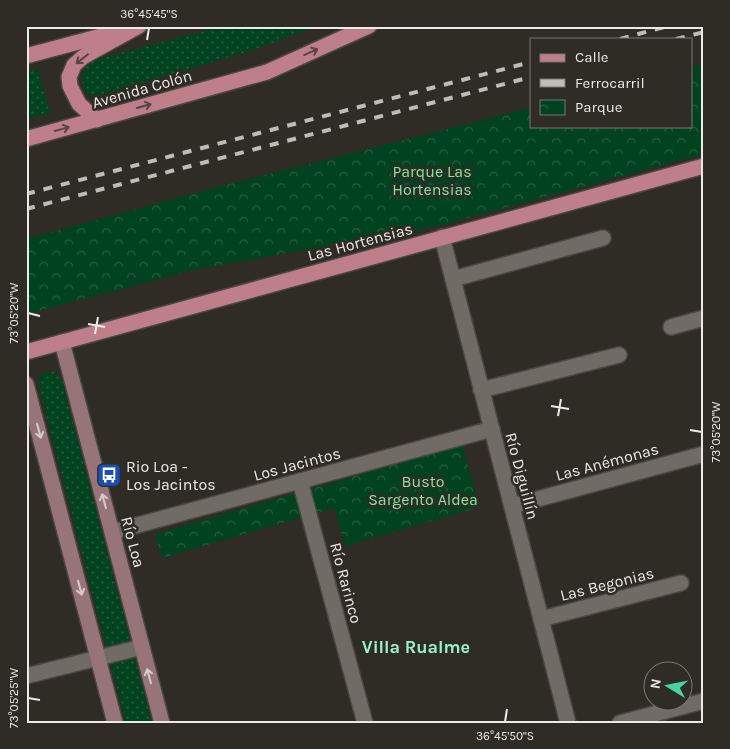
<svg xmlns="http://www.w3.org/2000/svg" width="730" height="749" viewBox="0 0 730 749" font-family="Karla,sans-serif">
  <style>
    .grass { fill: url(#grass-dots) }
    .park { fill: url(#park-crowns) }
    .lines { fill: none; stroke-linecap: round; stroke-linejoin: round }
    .street-casing { stroke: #4a4742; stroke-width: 18 }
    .secondary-casing { stroke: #4a4742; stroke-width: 18 }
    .primary-casing { stroke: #4a4742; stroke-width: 18 }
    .street { stroke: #706b64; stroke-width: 15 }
    .secondary { stroke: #977477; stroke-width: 15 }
    .primary { stroke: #be7e8a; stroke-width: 15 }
    .rail { stroke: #bebcb7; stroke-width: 4; stroke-dasharray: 9 9; stroke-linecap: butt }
    .oneway { stroke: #5a4443 }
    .oneway2 { stroke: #d7ccca }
    .ticks { fill: none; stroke: #eceae6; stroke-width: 2 }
    .labels { text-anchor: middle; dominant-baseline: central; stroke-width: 5; stroke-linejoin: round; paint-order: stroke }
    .street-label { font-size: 16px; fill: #eceae6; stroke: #2f2b25 }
    .park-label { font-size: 16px; fill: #7aeb9f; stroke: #2f2b25 }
    .poi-label { font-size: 16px; fill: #eceae6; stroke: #2f2b25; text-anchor: start }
    .neighbourhood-label { font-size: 18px; font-weight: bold; fill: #9bf1cb; stroke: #2f2b25 }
    .neatline { fill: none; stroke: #eceae6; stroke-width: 2 }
    .ticks-label { font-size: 12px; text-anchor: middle; fill: #eceae6 }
  </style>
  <defs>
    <pattern id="grass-dots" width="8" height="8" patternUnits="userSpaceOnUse" patternTransform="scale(1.25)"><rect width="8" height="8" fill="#014320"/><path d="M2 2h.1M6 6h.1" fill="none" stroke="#265e40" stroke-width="1.8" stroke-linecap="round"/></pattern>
    <pattern id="park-crowns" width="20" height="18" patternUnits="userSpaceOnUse" patternTransform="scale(1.25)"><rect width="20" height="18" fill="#014320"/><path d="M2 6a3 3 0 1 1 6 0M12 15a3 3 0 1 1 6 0" fill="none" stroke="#265e40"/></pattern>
  </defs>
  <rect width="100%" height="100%" fill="#2f2b25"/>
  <!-- grass -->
  <g class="grass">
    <path d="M 224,26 L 317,26 L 250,51 L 100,95 L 92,96 L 84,90 L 82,79 L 85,67 L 97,59 Z"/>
    <path d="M 38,69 L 50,113 L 26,119 L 26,72 Z"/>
    <path d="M 51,371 L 57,373 L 62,381 L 152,723 L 126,723 L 39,387 L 40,375 L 46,372 Z"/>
  </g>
  <!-- park -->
  <g class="park">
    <path d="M 704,64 L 704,154 L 438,226 L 197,269 L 26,314 L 26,239 L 237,182 L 531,108 L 531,126 L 691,126 L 691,67 Z"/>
    <path d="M 462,445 L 480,507 L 345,546 L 334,508 L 162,558 L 155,534 Z"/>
  </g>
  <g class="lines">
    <!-- street casing -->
    <g class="street-casing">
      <g id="street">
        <path d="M 442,237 L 568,723"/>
        <path d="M 453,279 L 603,238"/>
        <path d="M 671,327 L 704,318"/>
        <path d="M 481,390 L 619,355"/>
        <path d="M 300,481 L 365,723"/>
        <path d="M 512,506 L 704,454"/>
        <path d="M 112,532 L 492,429"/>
        <path d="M 541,619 L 681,583"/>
        <path d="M 26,676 L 142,647"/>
        <path d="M 620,723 L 704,701"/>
      </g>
    </g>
    <!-- secondary casing -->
    <g class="secondary-casing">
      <g id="secondary">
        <path d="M 62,342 L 162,723"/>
        <path d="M 26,384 L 115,723"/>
      </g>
    </g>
    <!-- primary casing -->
    <g class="primary-casing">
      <g id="primary">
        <path d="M 26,56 L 116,32"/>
        <path d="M 97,120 L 79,104 L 70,86 L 69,77 L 74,65 L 83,57 L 139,26"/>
        <path d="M 26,139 L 267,72 L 369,26"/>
        <path d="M 26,352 L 704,166"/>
      </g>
    </g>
    <!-- street -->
    <use href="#street" class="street"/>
    <!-- secondary -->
    <use href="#secondary" class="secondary"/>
    <!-- primary -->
    <use href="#primary" class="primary"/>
    <!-- rail -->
    <g class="rail">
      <path d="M 620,39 L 668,26"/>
      <path d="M 676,39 L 704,32"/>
      <path d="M 26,194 L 531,62"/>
      <path d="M 26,209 L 531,77"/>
    </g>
  </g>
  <!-- one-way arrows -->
  <defs><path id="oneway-shaft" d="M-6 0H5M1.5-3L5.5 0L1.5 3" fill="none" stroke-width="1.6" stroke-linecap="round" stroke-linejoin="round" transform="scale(1.25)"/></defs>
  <g class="oneway">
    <use href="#oneway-shaft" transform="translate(311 52) rotate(-24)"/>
    <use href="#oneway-shaft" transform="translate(82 59) rotate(142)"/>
    <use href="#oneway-shaft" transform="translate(144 106) rotate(-16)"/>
    <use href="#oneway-shaft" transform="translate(62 129) rotate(-15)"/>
  </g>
  <g class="oneway2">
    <use href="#oneway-shaft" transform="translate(39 431) rotate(75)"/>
    <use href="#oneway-shaft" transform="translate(104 501) rotate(-105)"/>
    <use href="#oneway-shaft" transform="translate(80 588) rotate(75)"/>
    <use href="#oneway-shaft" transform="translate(149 676) rotate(-105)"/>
  </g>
  <!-- ticks -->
  <path class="ticks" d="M 147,40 L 149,28M 28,313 L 40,316M 88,324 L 105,327M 95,334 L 98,317M 551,406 L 569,409M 558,416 L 561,399M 690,430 L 702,432M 28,698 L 40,700M 505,722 L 507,709"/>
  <!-- icons -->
  <defs>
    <g id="bus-square" transform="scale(1.25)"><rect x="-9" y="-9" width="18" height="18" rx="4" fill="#1a4fb4" stroke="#2f2b25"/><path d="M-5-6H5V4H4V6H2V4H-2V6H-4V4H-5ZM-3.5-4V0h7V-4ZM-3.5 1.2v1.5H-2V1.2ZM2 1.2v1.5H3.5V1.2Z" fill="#fff"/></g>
  </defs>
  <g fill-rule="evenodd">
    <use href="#bus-square" x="109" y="475"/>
  </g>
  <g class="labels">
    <!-- street labels -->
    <g class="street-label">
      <text transform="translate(142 89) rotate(-16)">Avenida Colón</text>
      <text transform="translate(360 242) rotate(-15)">Las Hortensias</text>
      <text transform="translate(607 462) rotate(-15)">Las Anémonas</text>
      <text transform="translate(297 464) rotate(-15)">Los Jacintos</text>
      <text transform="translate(522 476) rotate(75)">Río Diguillín</text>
      <text transform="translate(133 542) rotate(75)">Río Loa</text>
      <text transform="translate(346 583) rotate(75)">Río Rarinco</text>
      <text transform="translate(607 584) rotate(-14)">Las Begonias</text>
    </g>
    <!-- park labels -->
    <g class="park-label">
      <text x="432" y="171">Parque Las<tspan x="432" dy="18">Hortensias</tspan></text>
      <text x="423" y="481">Busto<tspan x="423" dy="18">Sargento Aldea</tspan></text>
    </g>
    <!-- poi labels -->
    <g class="poi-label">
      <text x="126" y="466">Rio Loa -<tspan x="126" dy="18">Los Jacintos</tspan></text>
    </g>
    <!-- neighbourhood labels -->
    <g class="neighbourhood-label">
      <text x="416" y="647">Villa Rualme</text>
    </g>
  </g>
  <!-- border -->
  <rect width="730" height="749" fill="none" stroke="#2f2b25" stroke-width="55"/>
  <!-- legend -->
  <rect x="530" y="38" width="162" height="90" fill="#2f2b25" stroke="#7b7772"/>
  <rect x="540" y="54" width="25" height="8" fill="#be7e8a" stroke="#7b7772"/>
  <text x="575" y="62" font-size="15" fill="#eceae6">Calle</text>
  <rect x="540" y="79" width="25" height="8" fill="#bebcb7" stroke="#7b7772"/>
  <text x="575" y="88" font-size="15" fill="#eceae6">Ferrocarril</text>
  <rect x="540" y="100" width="25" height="15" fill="url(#park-crowns)" stroke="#7b7772"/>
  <text x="575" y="112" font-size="15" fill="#eceae6">Parque</text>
  <!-- north arrow -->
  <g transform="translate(668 686) rotate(280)"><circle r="24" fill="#2f2b25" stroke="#7b7772"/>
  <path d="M0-4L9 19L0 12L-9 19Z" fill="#45d49f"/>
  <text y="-8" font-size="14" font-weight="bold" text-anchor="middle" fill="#eceae6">N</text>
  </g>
  <rect x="28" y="28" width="674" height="694" class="neatline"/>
  <g class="ticks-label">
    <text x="149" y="18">36°45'45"S</text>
    <text transform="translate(14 313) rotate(-90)" y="4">73°05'20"W</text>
    <text transform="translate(716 432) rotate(-90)" y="4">73°05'20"W</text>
    <text transform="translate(14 698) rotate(-90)" y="4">73°05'25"W</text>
    <text x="505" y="740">36°45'50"S</text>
  </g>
</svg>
